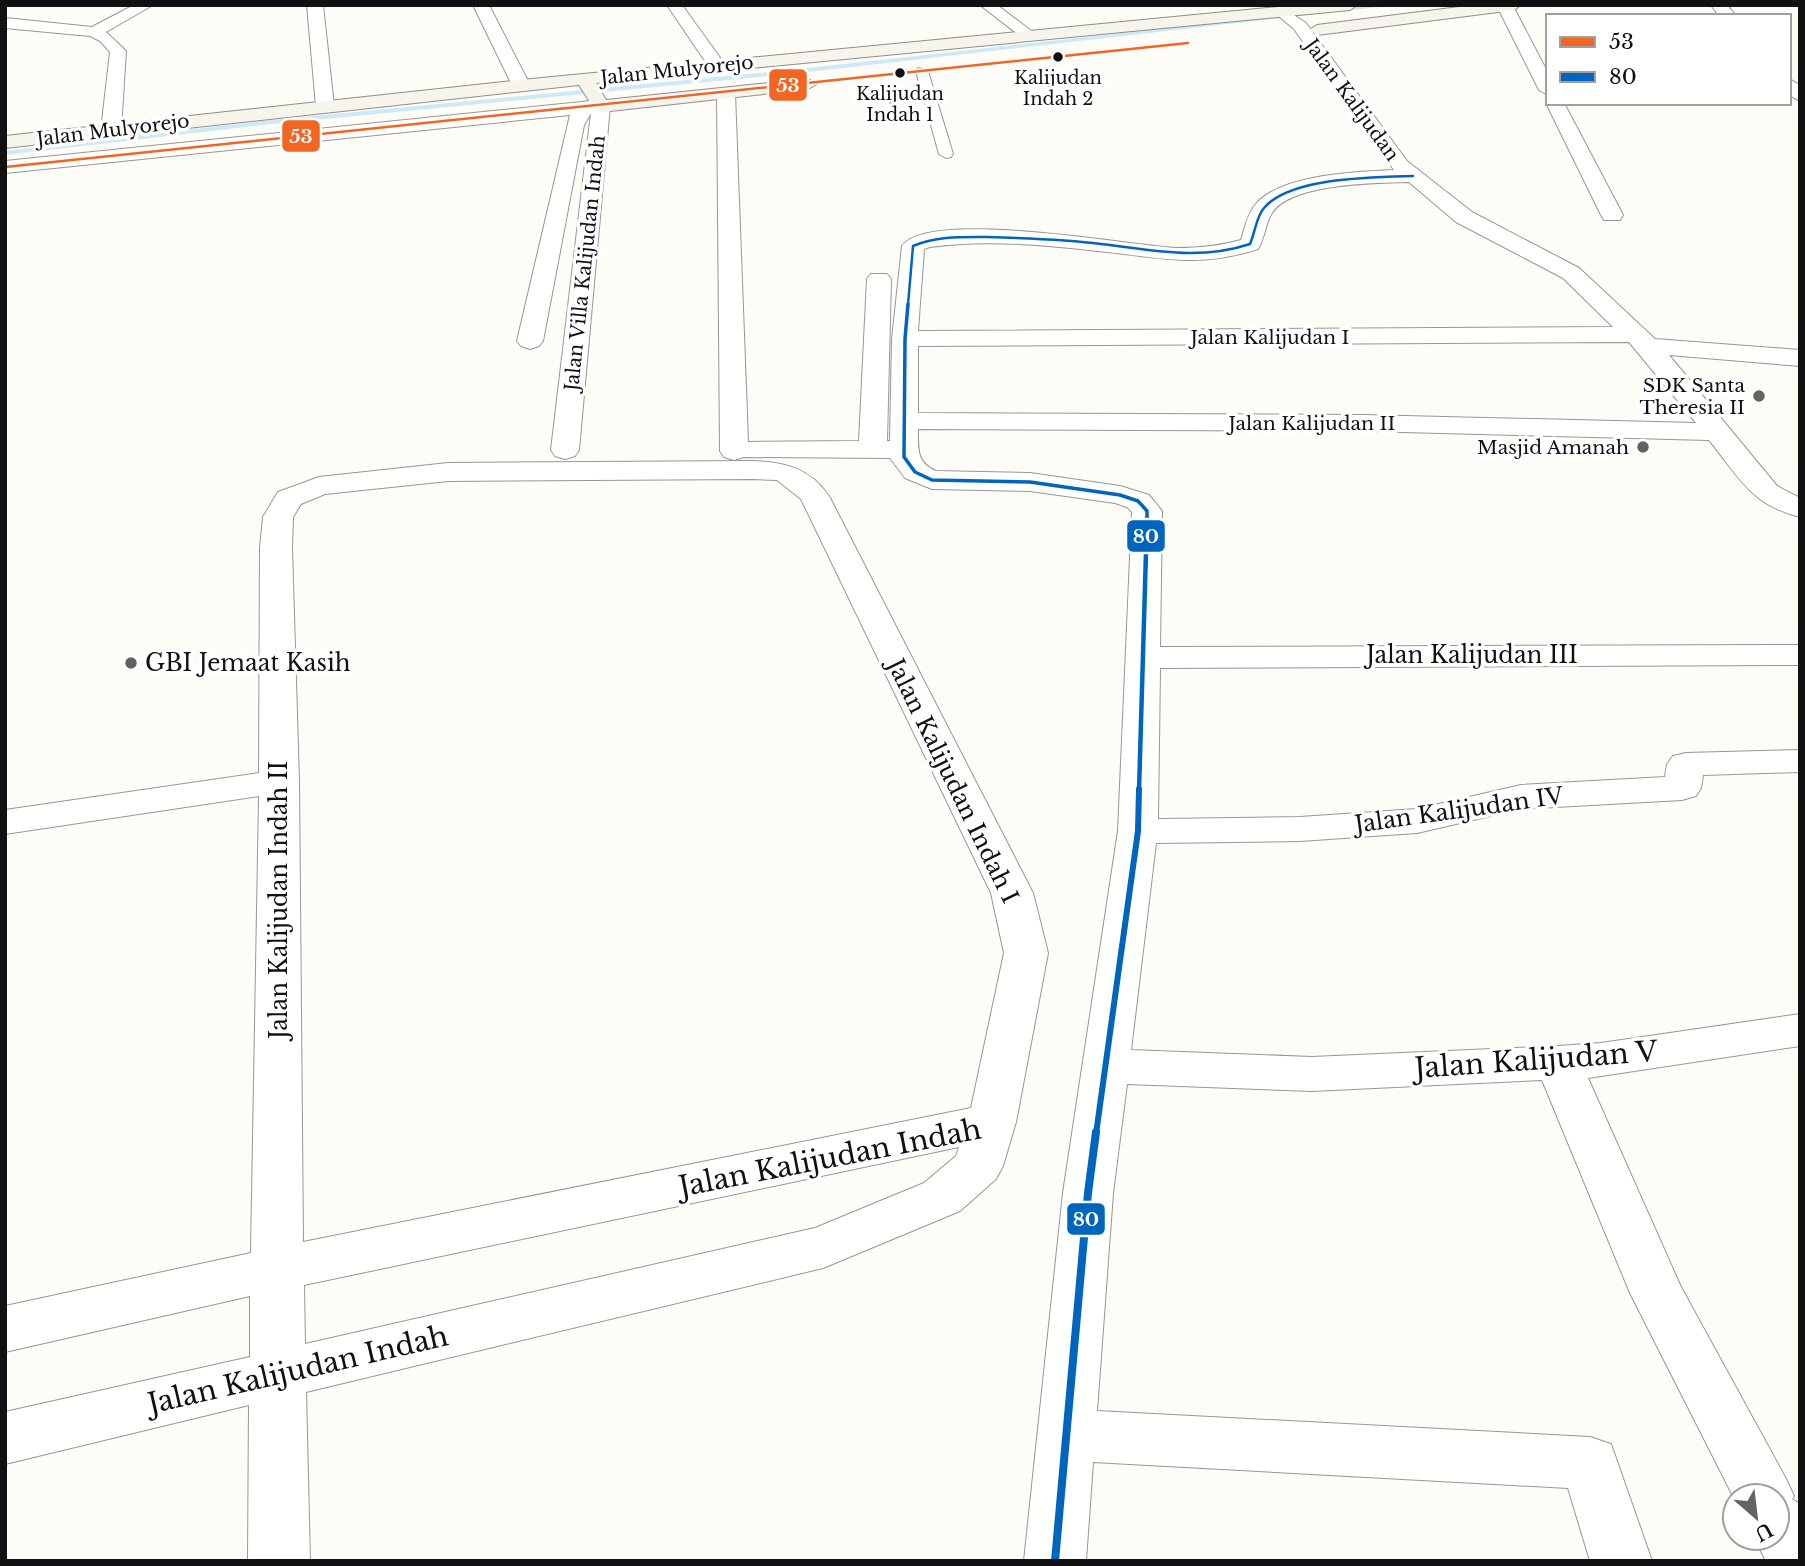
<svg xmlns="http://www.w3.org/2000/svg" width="1805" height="1566" viewBox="0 0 1805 1566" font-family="'Libre Baskerville',serif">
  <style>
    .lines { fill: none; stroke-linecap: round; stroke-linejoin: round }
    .stream { fill: #cde8f7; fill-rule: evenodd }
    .service-casing { stroke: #979795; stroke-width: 2 }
    .minor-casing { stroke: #979795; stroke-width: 2 }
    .secondary-casing { stroke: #8e8d8b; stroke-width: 2 }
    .service { fill: #fffffe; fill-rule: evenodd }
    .minor { fill: #fffffe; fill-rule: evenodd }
    .secondary { fill: #f6f4eb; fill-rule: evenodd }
    .bus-1-casing { stroke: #fff; stroke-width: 5 }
    .bus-2-far4-casing { stroke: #fff; stroke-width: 5 }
    .bus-2-far3-casing { stroke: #fff; stroke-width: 7 }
    .bus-2-far2-casing { stroke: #fff; stroke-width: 9 }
    .bus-2-far1-casing { stroke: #fff; stroke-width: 11 }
    .bus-2-casing { stroke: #fff; stroke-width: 13 }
    .bus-1 { stroke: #f26522; stroke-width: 2.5 }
    .bus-2-far4 { stroke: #0065bd; stroke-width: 2.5 }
    .bus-2-far3 { stroke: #0065bd; stroke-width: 3.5 }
    .bus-2-far2 { stroke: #0065bd; stroke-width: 4.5 }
    .bus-2-far1 { stroke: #0065bd; stroke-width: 6 }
    .bus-2 { stroke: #0065bd; stroke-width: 8 }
    .bus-dot { fill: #111; stroke: #fff; stroke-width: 2.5 }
    .poi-dot { fill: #646362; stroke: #fff; stroke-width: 2.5 }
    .labels { text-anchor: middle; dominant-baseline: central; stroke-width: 7; stroke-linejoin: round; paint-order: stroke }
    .far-bus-label { font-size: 18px; fill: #111; stroke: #fff }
    .far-street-label { font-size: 19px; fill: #111; stroke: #fff }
    .far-poi-label { font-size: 19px; fill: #111; stroke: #fff; text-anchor: end }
    .street-label { font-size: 23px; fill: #111; stroke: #fff }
    .poi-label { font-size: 23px; fill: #111; stroke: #fff; text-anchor: start }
    .near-street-label { font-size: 28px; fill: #111; stroke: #fff }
    .line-badge { stroke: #fff; stroke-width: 2.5 }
    .badge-label { font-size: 19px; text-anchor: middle; font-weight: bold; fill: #fff }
  </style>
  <rect width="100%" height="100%" fill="#fdfcf7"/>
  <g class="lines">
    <!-- stream -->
    <path class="stream" d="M 1374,5 L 1396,5 L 790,74 L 263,125 L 5,155 L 5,151 L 263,121 L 790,70 Z"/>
    <!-- service casing -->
    <g class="service-casing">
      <path id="service" d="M 918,68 L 928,71 L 953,154 L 951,157 L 946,158 L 939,154 L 916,71 Z"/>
    </g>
    <!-- minor casing -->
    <g class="minor-casing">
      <g id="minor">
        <path d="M 134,5 L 153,5 L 106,32 L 126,51 L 121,130 L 111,136 L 101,130 L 110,52 L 100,41 L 90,36 L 5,28 L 5,18 L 92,27 Z"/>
        <path d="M 307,5 L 323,5 L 334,106 L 325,112 L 316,106 Z"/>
        <path d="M 473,5 L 489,5 L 530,85 L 527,89 L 521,90 L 512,85 Z"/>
        <path d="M 667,5 L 682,5 L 726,66 L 723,70 L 711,70 Z"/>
        <path d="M 980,5 L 997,5 L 1038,36 L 1036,39 L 1024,39 Z"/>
        <path d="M 1711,5 L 1727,5 L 1736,16 L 1719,16 Z"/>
        <path d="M 1497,6 L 1513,6 L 1548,73 L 1548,95 L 1539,90 Z"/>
        <path d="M 1283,8 L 1306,23 L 1407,161 L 1472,212 L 1579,268 L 1655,339 L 1800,350 L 1800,366 L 1669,355 L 1777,486 L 1800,498 L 1800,517 C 1751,505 1739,477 1709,440 L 1364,431 L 918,429 C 918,449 916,462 936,471 L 1030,473 L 1120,486 L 1149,495 L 1162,511 L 1160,647 L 1800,645 L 1800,665 L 1160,668 L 1158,819 L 1300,817 L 1417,809 L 1521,785 L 1665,777 L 1667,764 L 1673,756 L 1686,753 L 1800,750 L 1800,772 L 1703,775 L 1701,788 L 1696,796 L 1682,800 L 1521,809 L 1417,833 L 1300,841 L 1156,843 L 1131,1050 L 1312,1057 L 1558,1046 L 1601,1043 L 1800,1014 L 1800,1046 L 1588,1078 L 1681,1287 L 1785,1477 L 1794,1496 L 1792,1499 L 1800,1504 L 1800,1561 L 1766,1561 L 1754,1538 L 1777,1538 L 1777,1496 L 1735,1496 L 1735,1500 L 1630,1293 L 1542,1080 L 1312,1091 L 1127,1084 L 1113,1193 L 1097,1411 L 1590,1437 L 1611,1444 L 1652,1561 L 1590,1561 L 1568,1488 L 1093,1462 L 1086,1561 L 1024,1561 L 1063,1193 L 1118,831 L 1132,512 L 1127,507 L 1115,503 L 1030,491 L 932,489 L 905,478 L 890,458 L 744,457 L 734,460 L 724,457 L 720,451 L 717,93 L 726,88 L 735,93 L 748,442 L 859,441 L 867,279 L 871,274 L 887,274 L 891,279 L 887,441 L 890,441 L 892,339 L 902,246 C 928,208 1131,246 1177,248 C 1199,248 1220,246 1241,240 C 1245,228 1247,215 1255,205 C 1280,174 1357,172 1394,170 L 1294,29 L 1275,13 ZM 1409,182 L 1456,222 L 1563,278 L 1613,327 L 918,331 L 924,249 L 930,247 C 985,239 1043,245 1098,251 C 1159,257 1196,269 1258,249 C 1265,238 1265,224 1272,213 C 1291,183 1376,183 1409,182 ZM 1629,342 L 1696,423 L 1364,415 L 918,413 L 918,346 Z"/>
        <path d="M 1789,79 L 1800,85 L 1800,101 L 1789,95 Z"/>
        <path d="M 601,100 L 610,106 L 579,450 L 575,456 L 565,459 L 555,456 L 551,450 L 591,113 L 584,125 L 543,341 L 539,346 L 530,349 L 521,346 L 517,341 L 570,115 L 5,173 L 5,161 Z"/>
        <path d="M 1548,100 L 1548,103 L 1564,103 L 1623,215 L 1620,220 L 1604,220 L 1601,215 L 1546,103 Z"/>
        <path d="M 752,461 C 784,462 810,468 829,496 L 1033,893 L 1048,953 L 1016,1122 L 1003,1166 L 996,1179 L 960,1211 L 823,1268 L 306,1392 L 310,1561 L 248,1561 L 249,1405 L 5,1464 L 5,1412 L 250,1357 L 250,1296 L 5,1352 L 5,1306 L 251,1253 L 259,796 L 5,834 L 5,810 L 259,773 L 260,548 L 263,517 L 278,492 L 319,477 L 448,463 ZM 752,479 L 777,480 L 801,499 L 991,893 L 1004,953 L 971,1108 L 303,1242 L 299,781 L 292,548 L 293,517 L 301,504 L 325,494 L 448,481 ZM 959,1147 L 956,1156 L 924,1183 L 815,1228 L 305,1344 L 304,1285 Z"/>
      </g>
    </g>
    <!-- secondary casing -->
    <g class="secondary-casing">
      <g id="secondary">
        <path d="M 1299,5 L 1357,5 L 1350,10 L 596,83 L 606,100 L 808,79 L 817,84 L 808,89 L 601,112 L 595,110 L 579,85 L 5,148 L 5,136 L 521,80 Z"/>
        <path d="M 1475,5 L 1521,5 L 1514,10 L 1317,35 L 1309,30 L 1317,25 Z"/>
      </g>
    </g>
    <!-- service -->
    <use href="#service" class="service"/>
    <!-- minor -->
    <use href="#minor" class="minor"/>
    <!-- secondary -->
    <use href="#secondary" class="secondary"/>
    <!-- bus-1 casing -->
    <g class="bus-1-casing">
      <path id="bus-1" d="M 5,167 L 1188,43"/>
    </g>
    <!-- bus-2-far4 casing -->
    <g class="bus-2-far4-casing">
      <path id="bus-2-far4" d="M 908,305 L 913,246 C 936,236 962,237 987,237 C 1025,238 1063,239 1101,244 C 1153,250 1199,261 1250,244 C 1255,233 1256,217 1264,208 C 1290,177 1375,177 1413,176"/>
    </g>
    <!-- bus-2-far3 casing -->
    <g class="bus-2-far3-casing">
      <path id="bus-2-far3" d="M 908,304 L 905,339 L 904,457 L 915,472 L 932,480 L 1030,482 L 1120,495 L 1138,501 L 1147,511 L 1147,520"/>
    </g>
    <!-- bus-2-far2 casing -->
    <g class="bus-2-far2-casing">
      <path id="bus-2-far2" d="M 1139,791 L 1147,518"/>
    </g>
    <!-- bus-2-far1 casing -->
    <g class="bus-2-far1-casing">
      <path id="bus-2-far1" d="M 1096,1134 L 1138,831 L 1139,789"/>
    </g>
    <!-- bus-2 casing -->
    <g class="bus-2-casing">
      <path id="bus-2" d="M 1055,1561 L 1088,1193 L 1096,1132"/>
    </g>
    <!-- bus-1 -->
    <use href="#bus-1" class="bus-1"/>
    <!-- bus-2-far4 -->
    <use href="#bus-2-far4" class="bus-2-far4"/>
    <!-- bus-2-far3 -->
    <use href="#bus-2-far3" class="bus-2-far3"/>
    <!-- bus-2-far2 -->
    <use href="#bus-2-far2" class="bus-2-far2"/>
    <!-- bus-2-far1 -->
    <use href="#bus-2-far1" class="bus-2-far1"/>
    <!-- bus-2 -->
    <use href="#bus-2" class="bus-2"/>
  </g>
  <!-- markers -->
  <g class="bus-dot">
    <circle cx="1058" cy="57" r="6"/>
    <circle cx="900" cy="73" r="6"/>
  </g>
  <g class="poi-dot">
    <circle cx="1759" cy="396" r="7"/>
    <circle cx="1643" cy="447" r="7"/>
    <circle cx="131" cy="663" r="7"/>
  </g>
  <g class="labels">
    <!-- far-bus labels -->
    <g class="far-bus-label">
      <text x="1058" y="78">Kalijudan<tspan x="1058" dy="21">Indah 2</tspan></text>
      <text x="900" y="94">Kalijudan<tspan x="900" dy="21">Indah 1</tspan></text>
    </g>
    <!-- far-street labels -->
    <g class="far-street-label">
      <text transform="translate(677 70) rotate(-6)">Jalan Mulyorejo</text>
      <text transform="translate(1352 100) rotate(54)">Jalan Kalijudan</text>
      <text transform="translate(113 130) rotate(-7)">Jalan Mulyorejo</text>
      <text transform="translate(585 263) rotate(-84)">Jalan Villa Kalijudan Indah</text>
      <text x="1270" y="337">Jalan Kalijudan I</text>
      <text x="1312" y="423">Jalan Kalijudan II</text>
    </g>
    <!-- far-poi labels -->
    <g class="far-poi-label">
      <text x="1745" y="385">SDK Santa<tspan x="1745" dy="22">Theresia II</tspan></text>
      <text x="1629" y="447">Masjid Amanah</text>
    </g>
    <!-- street labels -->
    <g class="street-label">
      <text x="1472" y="655">Jalan Kalijudan III</text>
      <text transform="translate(953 781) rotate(64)">Jalan Kalijudan Indah I</text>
      <text transform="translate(1459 810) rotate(-8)">Jalan Kalijudan IV</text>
      <text transform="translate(279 900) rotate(-90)">Jalan Kalijudan Indah II</text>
    </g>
    <!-- poi labels -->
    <g class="poi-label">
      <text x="145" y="663">GBI Jemaat Kasih</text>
    </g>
    <!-- near-street labels -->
    <g class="near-street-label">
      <text transform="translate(1536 1060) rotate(-4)">Jalan Kalijudan V</text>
      <text transform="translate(830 1158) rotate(-11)">Jalan Kalijudan Indah</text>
      <text transform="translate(298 1370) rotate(-13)">Jalan Kalijudan Indah</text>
    </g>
  </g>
  <g class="line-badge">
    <rect x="768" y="68" width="40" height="34" rx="7" fill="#f26522"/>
    <rect x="281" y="119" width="40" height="34" rx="7" fill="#f26522"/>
    <rect x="1126" y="519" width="40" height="34" rx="7" fill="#0065bd"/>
    <rect x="1066" y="1202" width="40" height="34" rx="7" fill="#0065bd"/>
  </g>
  <g class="badge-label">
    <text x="788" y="92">53</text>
    <text x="301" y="143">53</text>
    <text x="1146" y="543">80</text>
    <text x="1086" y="1226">80</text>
  </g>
  <!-- border -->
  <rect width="1805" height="1566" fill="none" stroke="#111111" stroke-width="14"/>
  <!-- legend -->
  <rect x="1546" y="14" width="245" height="91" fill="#ffffff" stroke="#a0a0a0" stroke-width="2"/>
  <rect x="1560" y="37" width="35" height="10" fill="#f26522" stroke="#a0a0a0" stroke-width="2"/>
  <text x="1609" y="49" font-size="21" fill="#111111">53</text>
  <rect x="1560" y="72" width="35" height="10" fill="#0065bd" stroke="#a0a0a0" stroke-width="2"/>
  <text x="1609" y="84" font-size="21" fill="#111111">80</text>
  <!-- north arrow -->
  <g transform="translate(1756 1517) rotate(152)"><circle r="33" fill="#ffffff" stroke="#a0a0a0" stroke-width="2"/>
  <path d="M0-5L12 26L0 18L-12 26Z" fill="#646362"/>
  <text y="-10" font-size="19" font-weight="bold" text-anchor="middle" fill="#111111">U</text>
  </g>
</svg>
